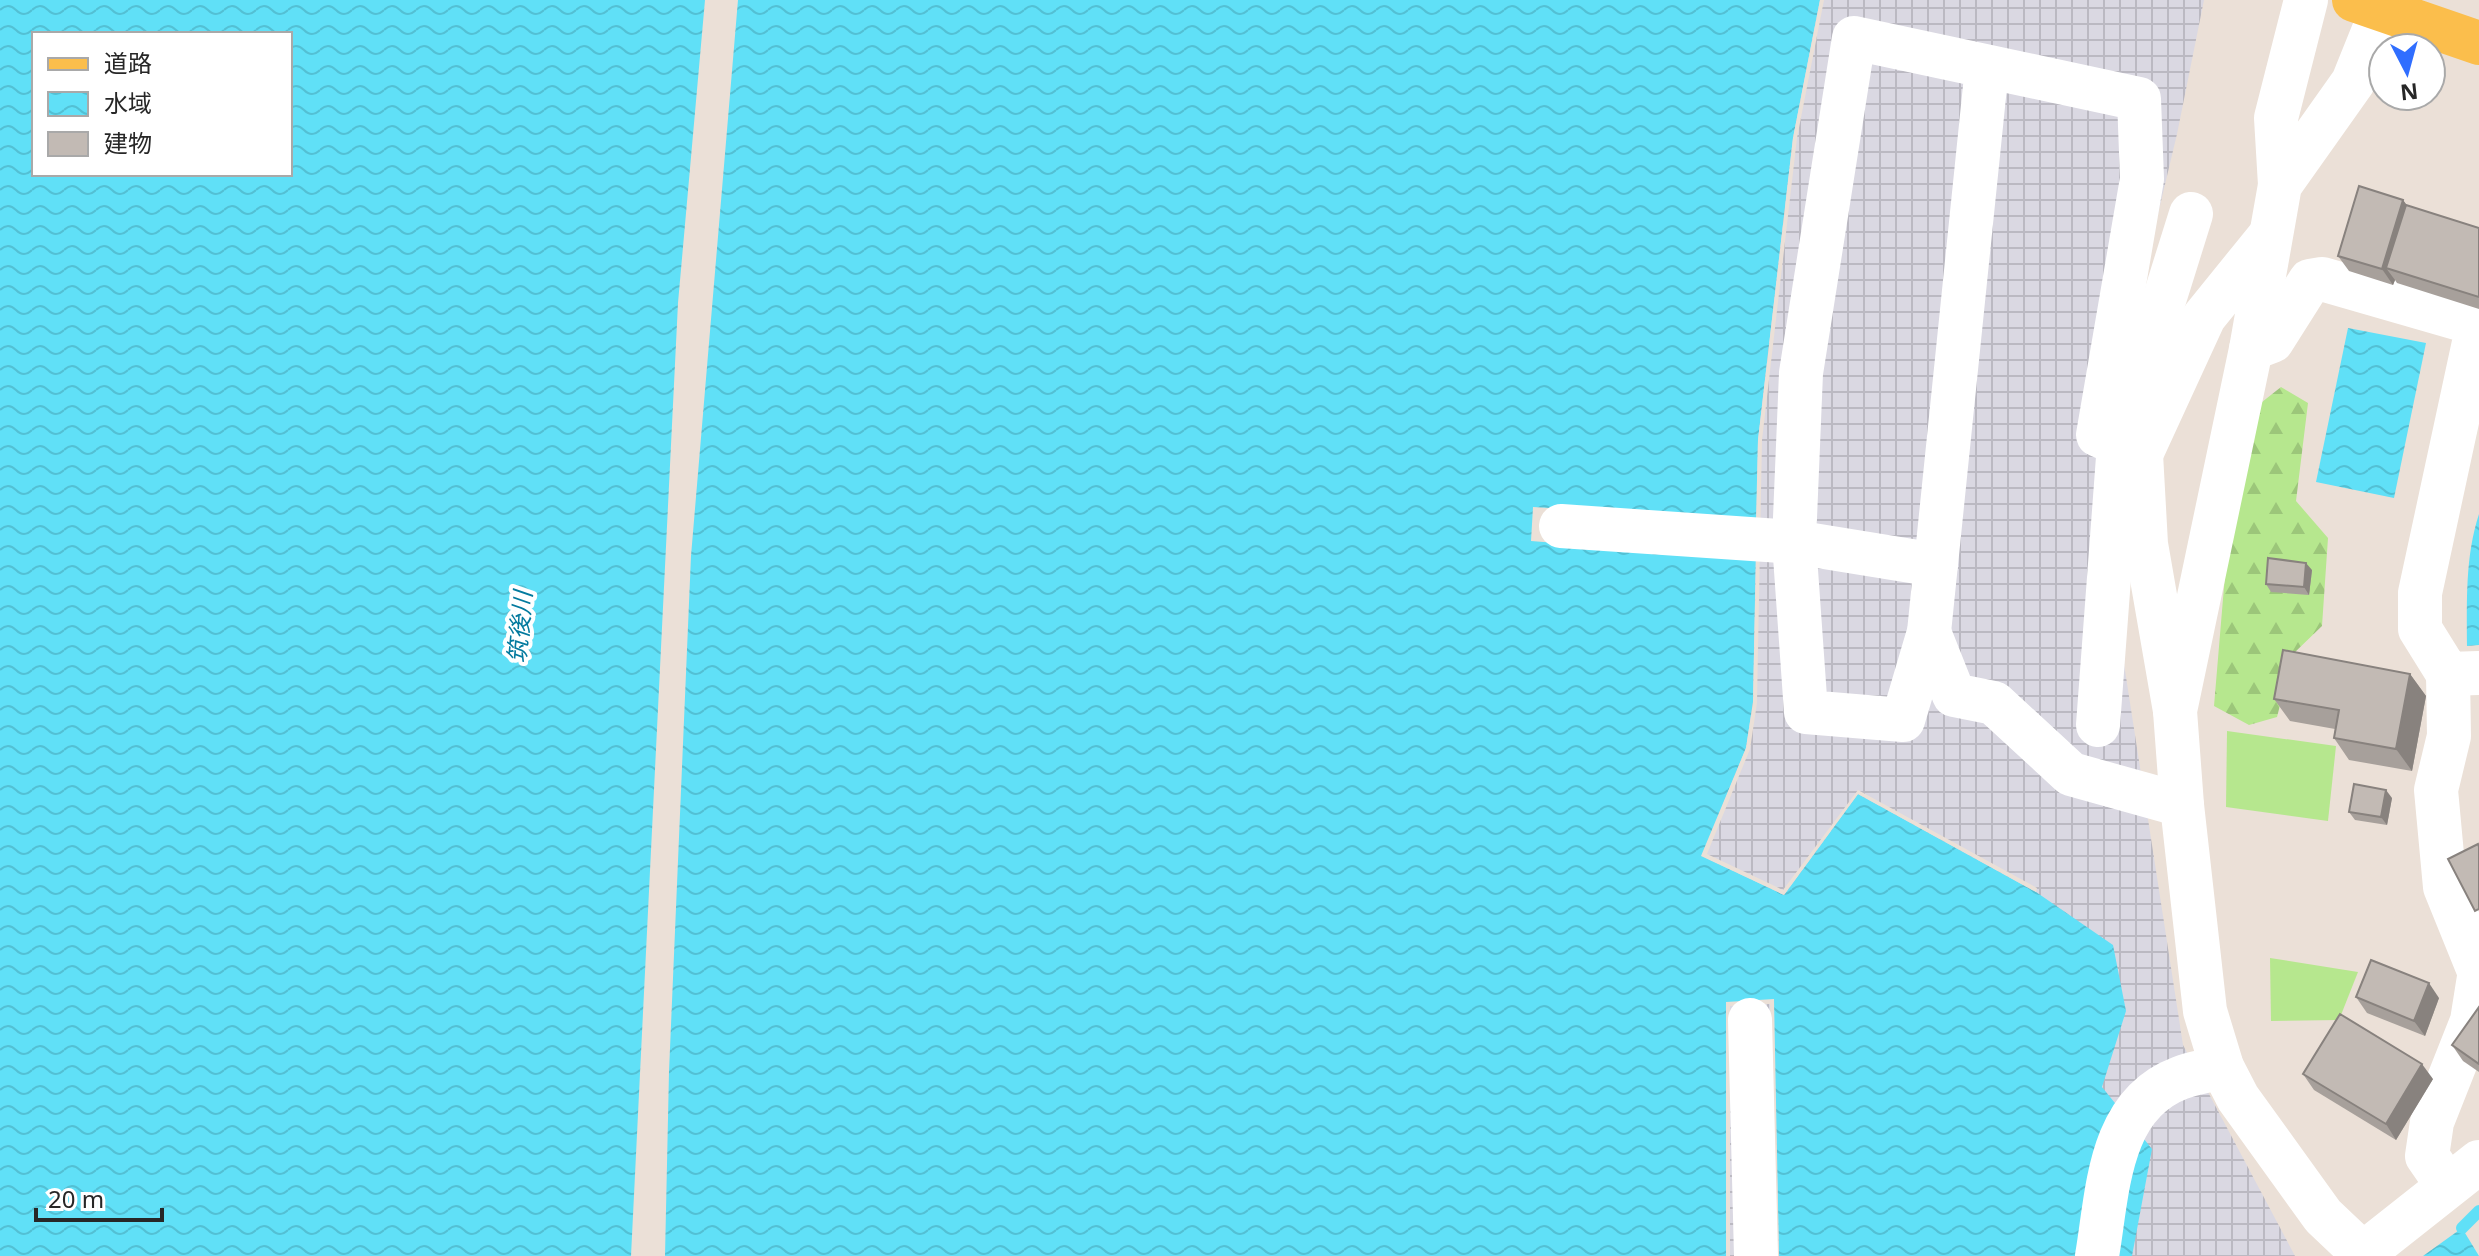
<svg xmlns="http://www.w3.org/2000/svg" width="2479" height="1256" viewBox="0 0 2479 1256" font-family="'Noto Sans','Noto Sans JP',sans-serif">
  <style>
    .industrial { fill: url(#industrial-grid) }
    .grass { fill: #b6e78e }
    .forest { fill: url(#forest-firs) }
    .water { fill: url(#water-waves); fill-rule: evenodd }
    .pier { fill: #ebe0d7 }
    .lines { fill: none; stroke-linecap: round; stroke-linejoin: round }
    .stream { stroke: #60e0f7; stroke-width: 12 }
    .minor { stroke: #fff; stroke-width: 44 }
    .major { stroke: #fbbe4c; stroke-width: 44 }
    .wall { fill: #a7a09b }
    .shaded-wall { fill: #88827e }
    .building { fill: #c2bab4; stroke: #88827e; stroke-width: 2 }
    .labels { text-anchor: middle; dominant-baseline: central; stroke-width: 8; stroke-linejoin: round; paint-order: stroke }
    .water-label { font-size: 24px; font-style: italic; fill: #037a9e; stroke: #fff }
  </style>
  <defs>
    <pattern id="industrial-grid" width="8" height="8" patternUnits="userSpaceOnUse" patternTransform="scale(2)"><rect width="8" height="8" fill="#dad8e2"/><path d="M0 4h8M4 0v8" fill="none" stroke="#bbb9c2"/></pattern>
    <pattern id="forest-firs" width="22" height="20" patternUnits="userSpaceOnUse" patternTransform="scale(2)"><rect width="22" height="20" fill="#b6e78e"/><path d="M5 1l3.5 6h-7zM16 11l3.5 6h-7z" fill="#9cc67a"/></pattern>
    <pattern id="water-waves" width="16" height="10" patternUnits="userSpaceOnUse" patternTransform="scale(2)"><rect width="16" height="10" fill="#60e0f7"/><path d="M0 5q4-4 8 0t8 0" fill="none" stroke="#53c0d4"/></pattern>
  </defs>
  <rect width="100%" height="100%" fill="#ebe0d7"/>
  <!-- industrial -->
  <path class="industrial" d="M 1820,0 L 2204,0 L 2177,134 L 2118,382 L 2124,664 L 2183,1045 L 2295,1256 L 1631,1256 L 1665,868 L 1793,138 Z"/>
  <!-- grass -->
  <g class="grass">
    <path d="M 2227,731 L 2336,746 L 2328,821 L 2226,807 Z"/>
    <path d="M 2270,958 L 2358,972 L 2339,1020 L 2271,1021 Z"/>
  </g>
  <!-- forest -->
  <path class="forest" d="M 2281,387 L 2308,403 L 2296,501 L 2328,538 L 2322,626 L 2293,654 L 2277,717 L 2249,725 L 2214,706 L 2225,575 L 2257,406 Z"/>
  <!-- water -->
  <g class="water">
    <path d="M 0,0 L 1820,0 L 1793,138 L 1758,440 L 1753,702 L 1746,748 L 1702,856 L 1784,895 L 1858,794 L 2036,892 L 2113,945 L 2126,1011 L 2102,1087 L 2152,1149 L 2132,1256 L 1779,1256 L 1773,1000 L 1726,1003 L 1726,1256 L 0,1256 ZM 34,34 L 290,34 L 290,174 L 34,174 Z"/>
    <path d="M 2348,328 L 2426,343 L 2394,498 L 2316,482 Z"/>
    <path d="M 2479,514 L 2479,645 L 2467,646 C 2467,601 2465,557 2479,514 Z"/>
    <path d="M 2462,1228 L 2479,1256 L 2423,1256 Z"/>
  </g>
  <!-- pier -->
  <g class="pier">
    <path d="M 705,0 L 738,0 L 691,556 L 669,1072 L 665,1256 L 631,1256 L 678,303 Z"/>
    <path d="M 1820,0 L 1824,0 L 1797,138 L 1762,440 L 1757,703 L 1750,749 L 1707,854 L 1783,890 L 1858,790 L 2037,888 L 2036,892 L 1858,794 L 1784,895 L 1701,856 L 1746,748 L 1753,702 L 1756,559 L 1531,541 L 1533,507 L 1756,520 L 1758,440 L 1793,138 Z"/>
    <path d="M 1774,999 L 1779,1256 L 1775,1256 L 1770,1004 L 1730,1006 L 1730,1256 L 1726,1256 L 1726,1002 Z"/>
  </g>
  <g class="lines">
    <!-- stream -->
    <path class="stream" d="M 2462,1228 L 2479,1211"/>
    <!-- minor -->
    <g class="minor">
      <path d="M 1987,67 L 1929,632 L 1903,720 L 1806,712 L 1794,542 L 1801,373 L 1854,38 L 2139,99 L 2142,179 L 2098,435 L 2141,454 L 2146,544 L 2175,711"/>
      <path d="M 2280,185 L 2276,118 L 2306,0"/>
      <path d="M 2251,349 L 2272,341 L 2310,281 L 2322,279 L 2478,324 L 2420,593 L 2420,629 L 2448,674 L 2479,673"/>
      <path d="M 2141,454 L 2204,317 L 2268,238"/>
      <path d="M 1561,526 L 1794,542 L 1936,565"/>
      <path d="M 1929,632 L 1954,695 L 1994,703 L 2071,774 L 2182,805"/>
      <path d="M 2448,674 L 2449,736 L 2436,790 L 2445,887 L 2479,971"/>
      <path d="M 2098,725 L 2119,444 L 2191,214"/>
      <path d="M 1750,1020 L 1756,1256"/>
      <path d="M 2447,1185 L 2427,1156 L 2432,1122 L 2472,1021 L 2479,977"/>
      <path d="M 2362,1253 L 2323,1216 L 2238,1098 L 2222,1067 L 2205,1011 L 2182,805 L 2175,711 L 2251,349 L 2280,185 L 2353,82 L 2386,0"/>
      <path d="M 2097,1256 C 2108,1192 2108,1105 2180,1078 C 2193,1073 2208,1071 2222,1067"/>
      <path d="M 2360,1256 L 2479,1162"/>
    </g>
    <!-- major -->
    <path class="major" d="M 2354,0 L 2479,43"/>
  </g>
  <!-- wall -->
  <g class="wall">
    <path d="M 2403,200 L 2407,206 L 2479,228 L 2479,309 L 2397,283 L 2395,280 L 2393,285 L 2349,271 L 2338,256 Z"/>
    <path d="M 2312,570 L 2309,595 L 2271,592 L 2266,584 Z"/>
    <path d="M 2410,674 L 2426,696 L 2412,771 L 2349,760 L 2334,738 L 2335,729 L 2290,721 L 2274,699 Z"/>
    <path d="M 2392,798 L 2387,825 L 2355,820 L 2349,812 Z"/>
    <path d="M 2356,997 L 2439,998 L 2425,1036 L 2367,1013 Z"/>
    <path d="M 2479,1007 L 2479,1072 L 2463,1061 L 2452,1045 Z"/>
    <path d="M 2303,1074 L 2433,1079 L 2396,1140 L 2314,1090 Z"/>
  </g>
  <!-- shaded-wall -->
  <g class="shaded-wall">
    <path d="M 2403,200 L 2414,215 L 2386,268 L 2395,280 L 2393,285 L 2382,269 Z"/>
    <path d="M 2306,563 L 2312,570 L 2309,595 L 2304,587 Z"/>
    <path d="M 2410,674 L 2426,696 L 2412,771 L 2396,749 Z"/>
    <path d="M 2386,790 L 2392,798 L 2387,825 L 2381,817 Z"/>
    <path d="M 2429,983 L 2439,998 L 2425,1036 L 2414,1021 Z"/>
    <path d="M 2422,1064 L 2433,1079 L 2396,1140 L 2386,1124 Z"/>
  </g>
  <!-- building -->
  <g class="building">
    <path d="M 2359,186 L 2403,200 L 2382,269 L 2338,256 Z"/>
    <path d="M 2406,205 L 2479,228 L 2479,297 L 2386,268 Z"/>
    <path d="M 2268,558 L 2306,563 L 2304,587 L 2266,584 Z"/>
    <path d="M 2283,650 L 2410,674 L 2396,749 L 2334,738 L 2339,710 L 2274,699 Z"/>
    <path d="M 2354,784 L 2386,790 L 2381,817 L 2349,812 Z"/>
    <path d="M 2478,844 L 2479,847 L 2479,909 L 2475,911 L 2448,859 Z"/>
    <path d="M 2371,960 L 2429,983 L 2414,1021 L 2356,997 Z"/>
    <path d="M 2479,1007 L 2479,1064 L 2452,1045 Z"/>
    <path d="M 2340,1014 L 2422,1064 L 2386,1124 L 2303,1074 Z"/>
  </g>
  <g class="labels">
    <!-- water labels -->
    <g class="water-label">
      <text transform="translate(519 627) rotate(-85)">筑後川</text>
    </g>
  </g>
  <!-- legend -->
  <rect x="32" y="32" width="260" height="144" fill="#ffffff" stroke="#a9a9a9" stroke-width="2"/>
  <rect x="48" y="58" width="40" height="12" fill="#fbbe4c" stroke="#a9a9a9" stroke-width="2"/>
  <text x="104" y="72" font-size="24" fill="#272727">道路</text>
  <rect x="48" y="92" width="40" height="24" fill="url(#water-waves)" stroke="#a9a9a9" stroke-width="2"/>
  <text x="104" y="112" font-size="24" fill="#272727">水域</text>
  <rect x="48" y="132" width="40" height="24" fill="#c2bab4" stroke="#a9a9a9" stroke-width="2"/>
  <text x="104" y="152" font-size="24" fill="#272727">建物</text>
  <!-- north arrow -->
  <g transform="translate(2407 72) rotate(174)"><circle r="38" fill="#ffffff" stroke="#a9a9a9" stroke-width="2"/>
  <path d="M0-6L14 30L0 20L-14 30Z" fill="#306eff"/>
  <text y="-12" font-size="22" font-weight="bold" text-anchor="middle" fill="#272727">N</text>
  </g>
  <!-- scale -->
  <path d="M36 1208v12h126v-12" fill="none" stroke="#272727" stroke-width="4"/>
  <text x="48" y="1208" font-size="24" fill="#272727" stroke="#ffffff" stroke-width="6" paint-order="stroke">20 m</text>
</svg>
